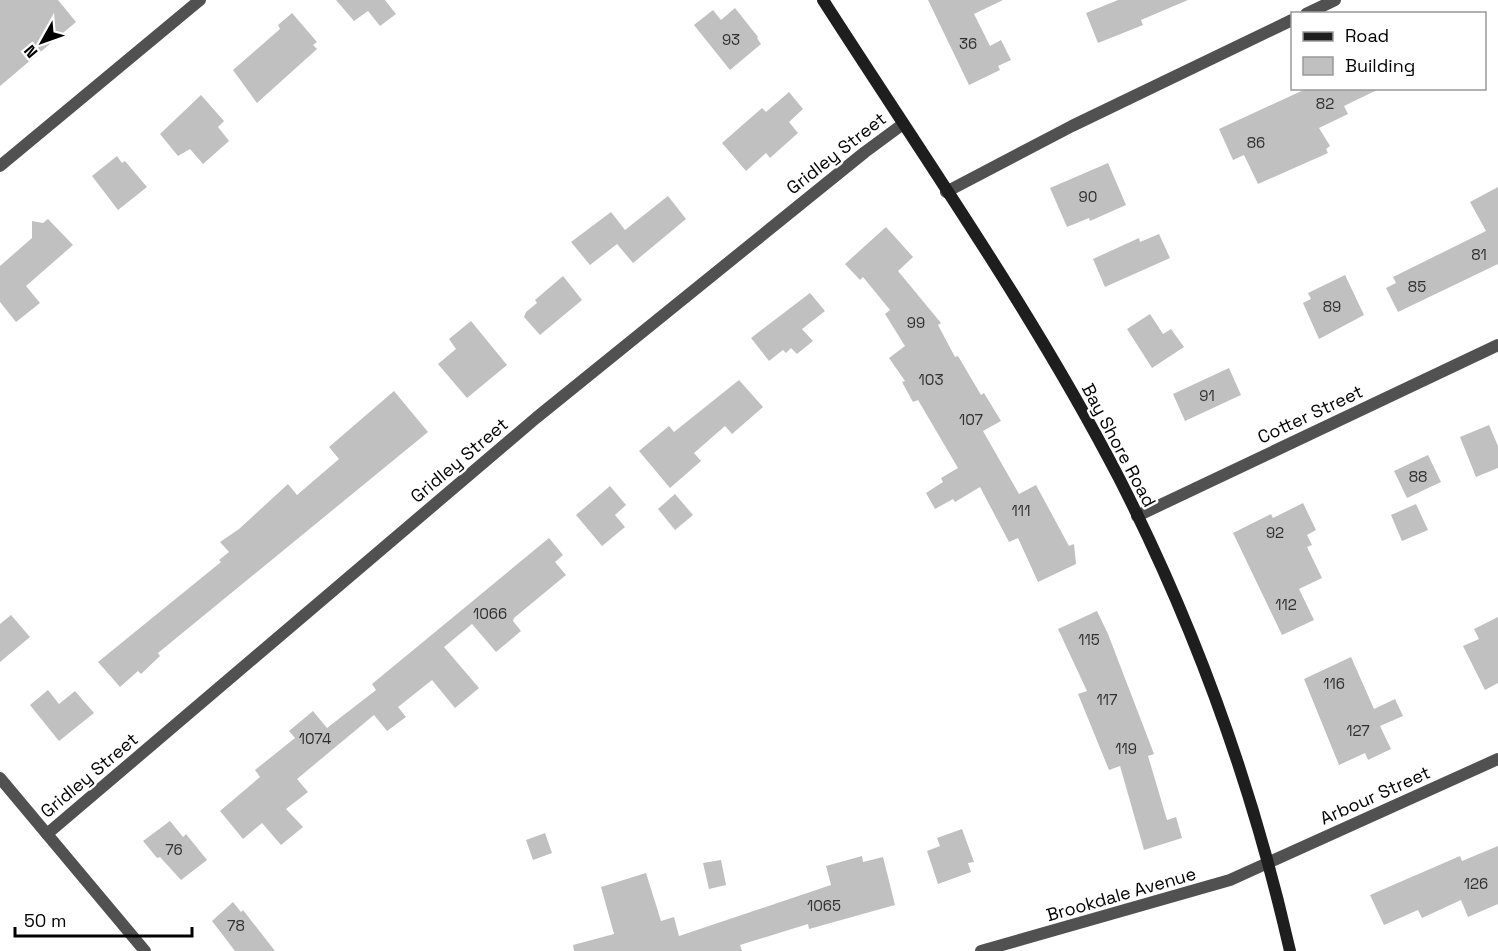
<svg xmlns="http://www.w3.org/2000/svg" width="1498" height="951" viewBox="0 0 1498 951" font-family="'Space Grotesk',sans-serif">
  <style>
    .building { fill: #c0c0c0 }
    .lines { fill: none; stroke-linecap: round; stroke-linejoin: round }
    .minor { stroke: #515151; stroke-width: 12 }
    .secondary { stroke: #1e1e1e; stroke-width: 12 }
    .labels { text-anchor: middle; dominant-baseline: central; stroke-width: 5; stroke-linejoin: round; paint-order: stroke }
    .number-label { font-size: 15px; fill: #303030 }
    .street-label { font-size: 18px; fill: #000; stroke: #fff }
  </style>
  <rect width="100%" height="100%" fill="#fff"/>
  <!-- building -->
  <g class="building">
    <path d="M 0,0 L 58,0 L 76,22 L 0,86 Z"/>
    <path d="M 336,0 L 385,0 L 396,14 L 380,26 L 368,11 L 354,21 Z"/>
    <path d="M 928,0 L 1003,0 L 974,14 L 990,46 L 1001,40 L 1011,60 L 998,66 L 1000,70 L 969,85 Z"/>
    <path d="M 1118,0 L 1188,0 L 1141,20 L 1143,25 L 1098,43 L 1086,13 Z"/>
    <path d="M 735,8 L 758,37 L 757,38 L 761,44 L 730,70 L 694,25 L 713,10 L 721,20 Z"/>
    <path d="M 292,13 L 317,42 L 313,45 L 317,49 L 257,103 L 233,70 L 280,29 L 278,25 Z"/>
    <path d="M 1308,88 L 1381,88 L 1344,106 L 1348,114 L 1319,128 L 1330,146 L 1326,149 L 1328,153 L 1258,184 L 1244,155 L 1233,160 L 1219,129 Z"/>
    <path d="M 789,92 L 803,109 L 789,122 L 798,133 L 770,158 L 766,153 L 746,171 L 722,143 L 762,108 L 766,112 Z"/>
    <path d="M 201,95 L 224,121 L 218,127 L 229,141 L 203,164 L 190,149 L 178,156 L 160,134 Z"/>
    <path d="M 117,156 L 122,163 L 125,161 L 147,187 L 118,210 L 92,176 Z"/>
    <path d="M 1108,163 L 1126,205 L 1090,221 L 1089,218 L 1067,227 L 1050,188 Z"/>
    <path d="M 1498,187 L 1498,264 L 1398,312 L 1386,288 L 1396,283 L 1393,277 L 1486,231 L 1470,202 Z"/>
    <path d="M 668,196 L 686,219 L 633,263 L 617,244 L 590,265 L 571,242 L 611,212 L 625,230 Z"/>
    <path d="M 48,219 L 73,245 L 26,286 L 40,303 L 16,322 L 0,302 L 0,266 L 32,238 L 32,221 L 43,223 Z"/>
    <path d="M 886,227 L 913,257 L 898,271 L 941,323 L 938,325 L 955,357 L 958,356 L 981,395 L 984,393 L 1001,421 L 983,431 L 1019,494 L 1036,485 L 1069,546 L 1074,544 L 1076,564 L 1038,582 L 1018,538 L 1009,542 L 980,487 L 955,502 L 953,499 L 935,509 L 926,493 L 943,482 L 941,478 L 958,468 L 918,400 L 913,402 L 902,382 L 905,381 L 889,358 L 905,346 L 885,314 L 890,310 L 863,277 L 860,280 L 845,264 Z"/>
    <path d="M 1159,234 L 1170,258 L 1105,287 L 1093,259 L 1139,238 L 1140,242 Z"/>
    <path d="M 1345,275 L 1364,315 L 1319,339 L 1303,303 L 1311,299 L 1308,293 Z"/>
    <path d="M 563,276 L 582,300 L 540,335 L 524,317 L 526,312 L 537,303 L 535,300 Z"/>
    <path d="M 810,293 L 825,311 L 802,329 L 813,341 L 797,354 L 791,348 L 786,353 L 783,350 L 769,361 L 751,338 Z"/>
    <path d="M 1150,314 L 1163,334 L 1171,329 L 1184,347 L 1152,368 L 1127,329 Z"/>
    <path d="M 471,321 L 507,365 L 467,398 L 438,364 L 456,349 L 449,339 Z"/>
    <path d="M 1229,368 L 1241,395 L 1185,421 L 1173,394 Z"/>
    <path d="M 739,380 L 763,407 L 732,434 L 725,426 L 694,453 L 701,461 L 670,488 L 639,451 L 669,426 L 674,432 Z"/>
    <path d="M 394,391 L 428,432 L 158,653 L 160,656 L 141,674 L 138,671 L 120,687 L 98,662 L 221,562 L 219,560 L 229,552 L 220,542 L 239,529 L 288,484 L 297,495 L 339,459 L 329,447 Z"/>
    <path d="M 1489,425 L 1498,446 L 1498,468 L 1476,477 L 1460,437 Z"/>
    <path d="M 1428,455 L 1441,482 L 1407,498 L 1394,471 Z"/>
    <path d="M 610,486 L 626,505 L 615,515 L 625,527 L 602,546 L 576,515 Z"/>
    <path d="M 675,494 L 693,515 L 675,530 L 658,509 Z"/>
    <path d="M 1303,503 L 1316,530 L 1307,535 L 1312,545 L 1307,547 L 1322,578 L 1299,589 L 1314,620 L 1282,635 L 1233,533 L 1271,514 L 1273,518 Z"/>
    <path d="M 1416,504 L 1428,530 L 1402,541 L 1391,515 Z"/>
    <path d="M 549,538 L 563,555 L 555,562 L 566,575 L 514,618 L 513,621 L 521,631 L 496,652 L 472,624 L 444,647 L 479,688 L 455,708 L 432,680 L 398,707 L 406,717 L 387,731 L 374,715 L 297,779 L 308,792 L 286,809 L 303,827 L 281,845 L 262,823 L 243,839 L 220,811 L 260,777 L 255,770 L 295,738 L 289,731 L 313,711 L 327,728 L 376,690 L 372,684 Z"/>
    <path d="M 1097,611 L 1108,634 L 1154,754 L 1148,756 L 1167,820 L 1176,817 L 1182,838 L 1144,850 L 1120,766 L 1109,770 L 1078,694 L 1087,691 L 1058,629 Z"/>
    <path d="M 11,615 L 30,637 L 0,662 L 0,624 Z"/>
    <path d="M 1498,617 L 1498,683 L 1485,690 L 1463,646 L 1479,639 L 1474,629 Z"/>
    <path d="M 1351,657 L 1374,709 L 1395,699 L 1403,716 L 1380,726 L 1391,749 L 1368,760 L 1365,753 L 1339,765 L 1304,679 Z"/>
    <path d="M 48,690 L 59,704 L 75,691 L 94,713 L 59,741 L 30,705 Z"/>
    <path d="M 170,821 L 183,837 L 186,834 L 207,860 L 181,880 L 160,857 L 157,858 L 143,841 Z"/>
    <path d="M 962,829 L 974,862 L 968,863 L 971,872 L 938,884 L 927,851 L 940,846 L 937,838 Z"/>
    <path d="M 545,833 L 552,853 L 533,860 L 526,840 Z"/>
    <path d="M 1498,846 L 1498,904 L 1468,917 L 1461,900 L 1422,918 L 1418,910 L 1384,925 L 1370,895 L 1460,856 L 1462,861 Z"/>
    <path d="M 862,856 L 863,862 L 883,857 L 895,905 L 809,929 L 808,924 L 740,945 L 742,951 L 574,951 L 573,945 L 614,934 L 601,887 L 646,873 L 661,921 L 674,917 L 679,936 L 831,885 L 826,866 Z"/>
    <path d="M 721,860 L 726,885 L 709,889 L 703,863 Z"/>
    <path d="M 233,902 L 241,912 L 243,910 L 275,951 L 235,951 L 212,921 Z"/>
  </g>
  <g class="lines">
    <!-- minor -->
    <g class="minor">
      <path d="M 1306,14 L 1335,0"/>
      <path d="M 0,166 L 200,0"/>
      <path d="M 946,192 L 1072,126 L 1292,20"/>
      <path d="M 1137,516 L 1498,345"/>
      <path d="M 0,778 L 145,951"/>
      <path d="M 47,834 L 536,418 L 865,152 L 903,124"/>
      <path d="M 981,951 L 1230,880 L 1498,759"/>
    </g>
    <!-- secondary -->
    <path class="secondary" d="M 823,0 C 923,156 1034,314 1119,478 C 1195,627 1253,788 1290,951"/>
  </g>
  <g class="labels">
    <!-- number labels -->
    <g class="number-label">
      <text x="731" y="39">93</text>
      <text x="968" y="43">36</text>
      <text x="1325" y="103">82</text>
      <text x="1256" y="142">86</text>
      <text x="1088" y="196">90</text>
      <text x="1479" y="254">81</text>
      <text x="1417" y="286">85</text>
      <text x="1332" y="306">89</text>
      <text x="916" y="322">99</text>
      <text x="931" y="379">103</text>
      <text x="1207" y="395">91</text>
      <text x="971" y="419">107</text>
      <text x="1418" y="476">88</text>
      <text x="1021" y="510">111</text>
      <text x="1275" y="532">92</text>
      <text x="1286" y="604">112</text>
      <text x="490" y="613">1066</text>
      <text x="1089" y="639">115</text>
      <text x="1334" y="683">116</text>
      <text x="1107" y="699">117</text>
      <text x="1358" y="730">127</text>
      <text x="315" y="738">1074</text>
      <text x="1126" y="748">119</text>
      <text x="174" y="849">76</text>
      <text x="1476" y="883">126</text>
      <text x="824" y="905">1065</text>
      <text x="236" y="925">78</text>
    </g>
    <!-- street labels -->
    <g class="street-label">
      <text transform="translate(836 153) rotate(-38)">Gridley Street</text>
      <text transform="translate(1310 414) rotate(-25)">Cotter Street</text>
      <text transform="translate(1119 445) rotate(62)">Bay Shore Road</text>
      <text transform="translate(459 460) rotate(-40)">Gridley Street</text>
      <text transform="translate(89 775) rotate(-40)">Gridley Street</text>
      <text transform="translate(1375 795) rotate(-24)">Arbour Street</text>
      <text transform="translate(1121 894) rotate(-16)">Brookdale Avenue</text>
    </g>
  </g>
  <!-- legend -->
  <rect x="1291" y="12" width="195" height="78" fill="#ffffff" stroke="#999999" stroke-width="1.5"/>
  <rect x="1303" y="32" width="30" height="9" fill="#1e1e1e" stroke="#999999" stroke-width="1.5"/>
  <text x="1345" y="42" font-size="18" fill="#000000">Road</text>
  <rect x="1303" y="57" width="30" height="18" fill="#c0c0c0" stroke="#999999" stroke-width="1.5"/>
  <text x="1345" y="72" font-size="18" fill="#000000">Building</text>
  <!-- north arrow -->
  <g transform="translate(42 42) rotate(230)" stroke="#ffffff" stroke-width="4.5" paint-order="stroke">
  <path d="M0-4.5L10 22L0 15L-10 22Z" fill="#000000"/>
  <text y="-9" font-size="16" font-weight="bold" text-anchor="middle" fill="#000000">N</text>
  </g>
  <!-- scale -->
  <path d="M15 927v9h177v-9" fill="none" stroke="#000000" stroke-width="3"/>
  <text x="24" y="927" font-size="18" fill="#000000" stroke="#ffffff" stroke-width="4.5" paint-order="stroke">50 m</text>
</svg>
